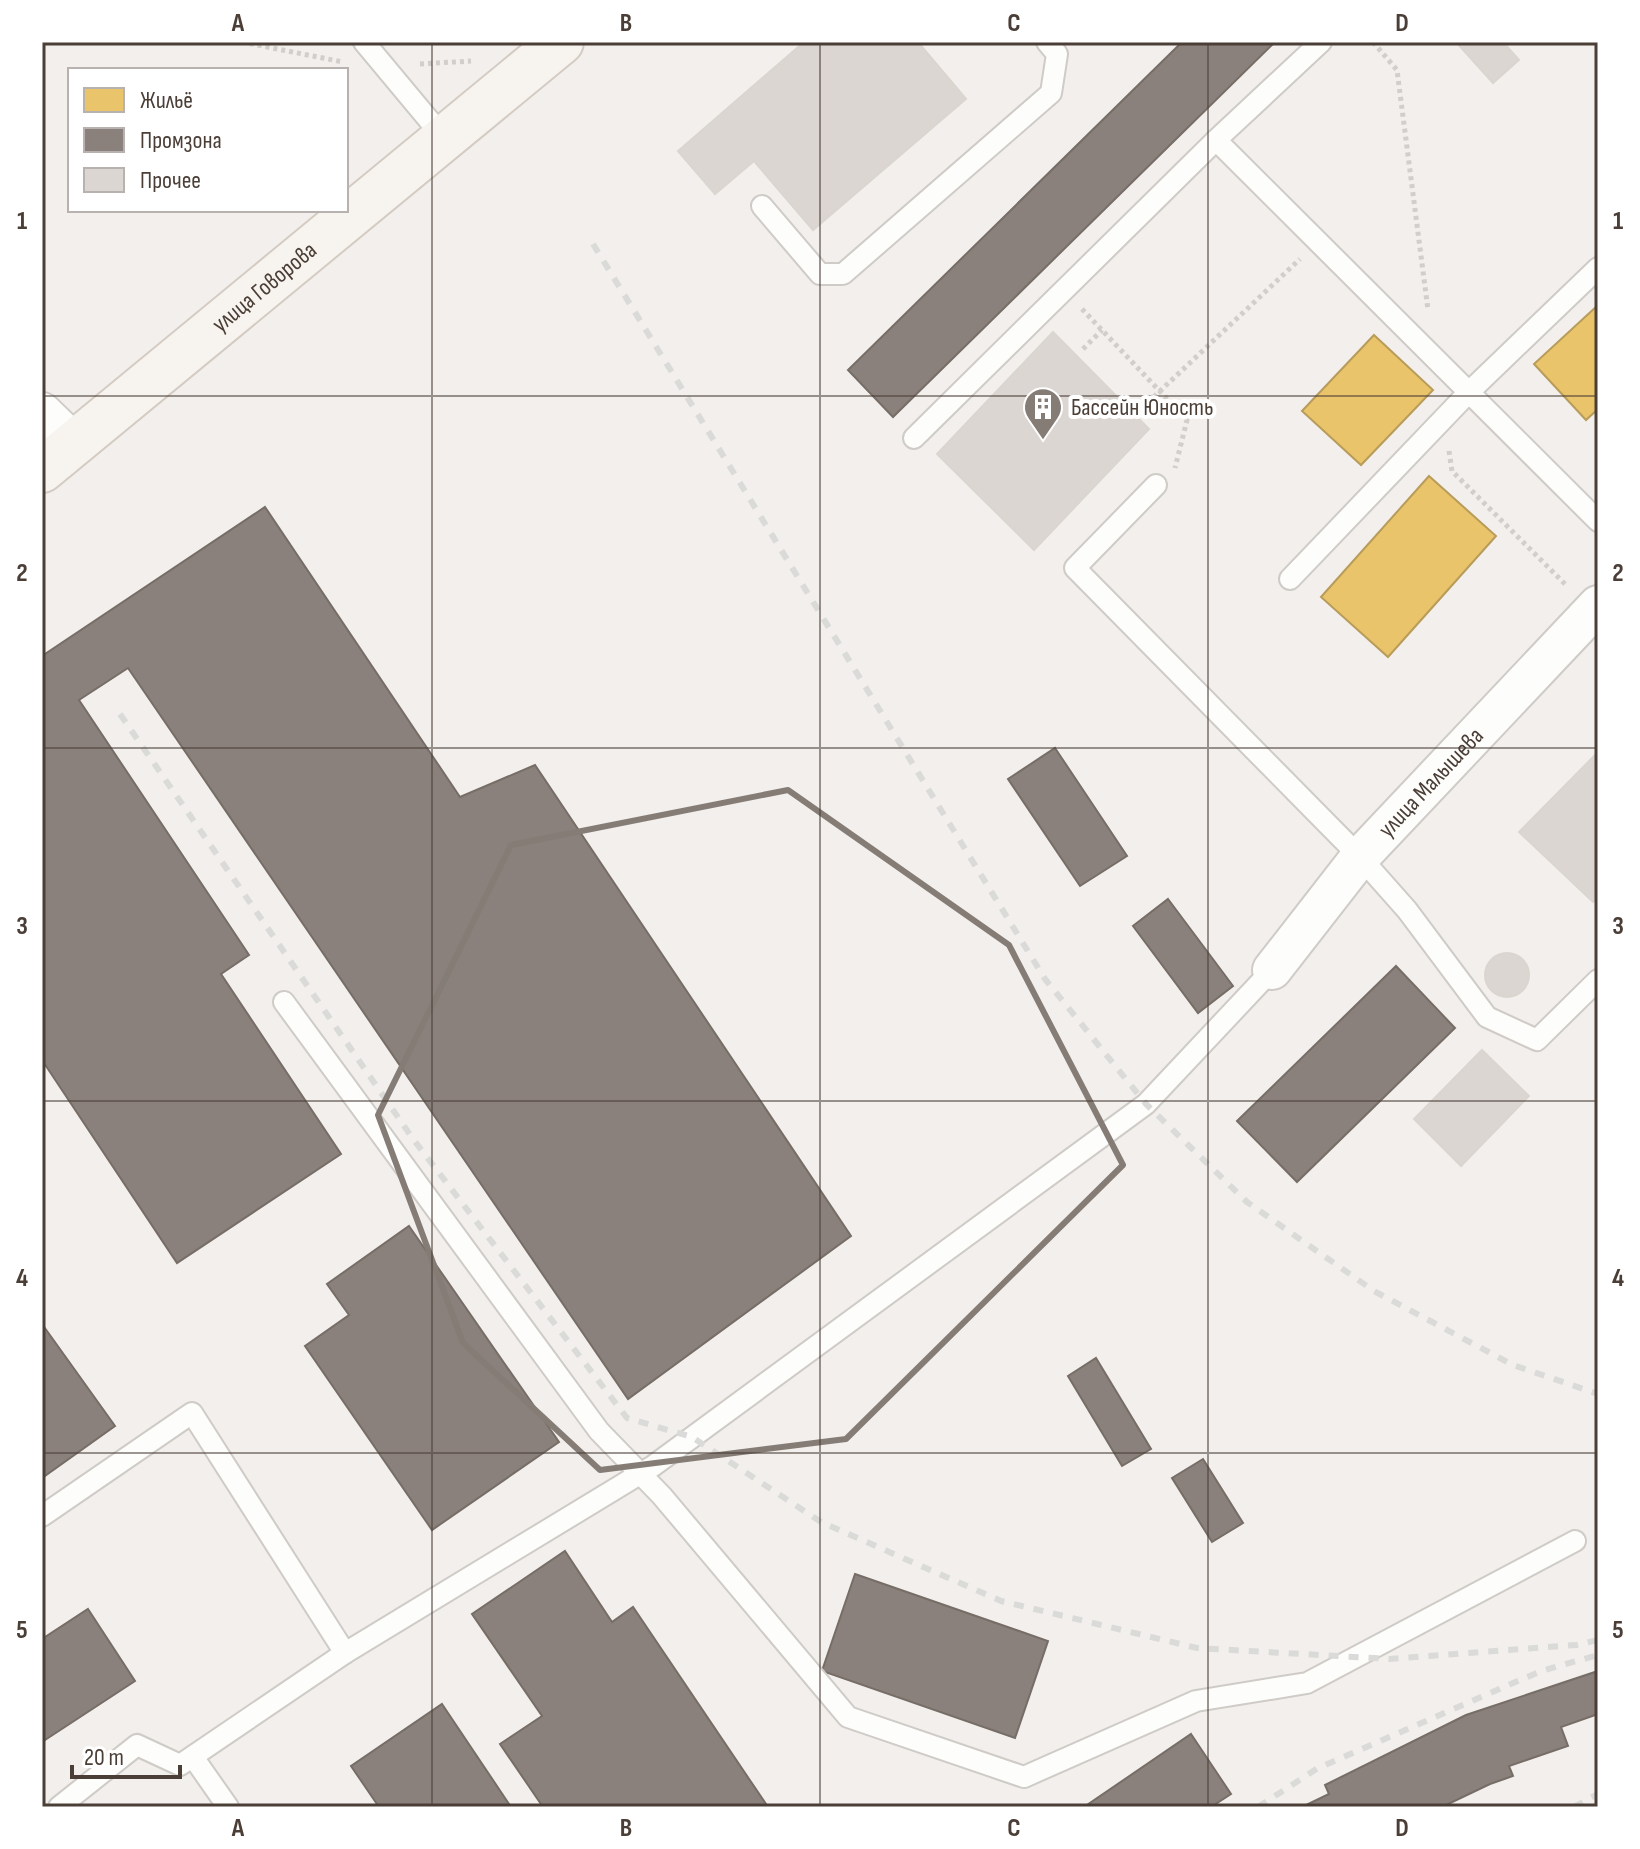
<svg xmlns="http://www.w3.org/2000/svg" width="1640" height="1849" viewBox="0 0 1640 1849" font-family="'Sofia Sans Condensed',sans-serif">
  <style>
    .homes { fill: #e9c46a; stroke: #b99c5a; stroke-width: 2 }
    .industry { fill: #8a817c; stroke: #776d67; stroke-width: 2 }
    .building { fill: #dbd6d2; stroke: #dbd5d0; stroke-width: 2 }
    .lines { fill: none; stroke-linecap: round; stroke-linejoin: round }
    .lane-casing { stroke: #cfcbc7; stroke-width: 24 }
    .street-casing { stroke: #cfcbc7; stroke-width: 42 }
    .secondary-casing { stroke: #d4ccc3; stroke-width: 48 }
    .path { stroke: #d2ceca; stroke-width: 5; stroke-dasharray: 4 4; stroke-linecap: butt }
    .lane { stroke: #fdfdfc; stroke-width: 20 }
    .street { stroke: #fdfdfc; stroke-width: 38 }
    .secondary { stroke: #f7f4ef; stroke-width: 44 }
    .rail { stroke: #dadad9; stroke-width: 6; stroke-dasharray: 10 10; stroke-linecap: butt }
    .marked { fill: none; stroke: #857c76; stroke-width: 6; stroke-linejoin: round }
    .grid { fill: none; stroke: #4a3e36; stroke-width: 2; stroke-opacity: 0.55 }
    .labels { text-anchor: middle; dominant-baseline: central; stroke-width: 8; stroke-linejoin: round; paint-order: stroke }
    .street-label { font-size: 24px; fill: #4a3e36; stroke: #fff }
    .poi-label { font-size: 24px; fill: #4a3e36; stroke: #fff; text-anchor: start }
    .neatline { fill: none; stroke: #4a3e36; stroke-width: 3 }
    .grid-label { font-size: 26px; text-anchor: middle; font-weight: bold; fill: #4a3e36 }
  </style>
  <rect width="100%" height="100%" fill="#f2efec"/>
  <!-- homes -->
  <g class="homes">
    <path d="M 1598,305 L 1598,409 L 1586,420 L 1534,364 Z"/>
    <path d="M 1374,335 L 1433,390 L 1361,465 L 1302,411 Z"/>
    <path d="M 1429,476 L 1496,536 L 1388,657 L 1321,597 Z"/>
  </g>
  <!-- industry -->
  <g class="industry">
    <path d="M 1182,42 L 1275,42 L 893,417 L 848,370 Z"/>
    <path d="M 265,507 L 460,797 L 535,765 L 851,1236 L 628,1399 L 128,668 L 79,700 L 249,955 L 221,974 L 341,1154 L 177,1263 L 42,1060 L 42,656 Z"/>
    <path d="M 1055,748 L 1127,856 L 1080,886 L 1008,779 Z"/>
    <path d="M 1168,899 L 1233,986 L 1198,1013 L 1133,926 Z"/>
    <path d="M 1396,966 L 1455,1028 L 1297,1182 L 1237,1121 Z"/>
    <path d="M 409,1226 L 559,1442 L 432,1530 L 305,1346 L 349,1315 L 327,1284 Z"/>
    <path d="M 42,1324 L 115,1426 L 42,1478 Z"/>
    <path d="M 1096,1358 L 1151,1449 L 1122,1466 L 1068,1376 Z"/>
    <path d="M 1203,1459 L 1243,1523 L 1212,1542 L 1172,1478 Z"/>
    <path d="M 565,1551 L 612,1622 L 633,1607 L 768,1807 L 543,1807 L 500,1744 L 542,1716 L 472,1614 Z"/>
    <path d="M 855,1574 L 1048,1641 L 1015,1738 L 822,1671 Z"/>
    <path d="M 88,1609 L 135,1681 L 42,1742 L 42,1639 Z"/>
    <path d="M 1598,1671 L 1598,1714 L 1561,1727 L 1568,1746 L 1509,1766 L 1513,1776 L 1490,1784 L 1442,1807 L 1302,1807 L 1329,1794 L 1325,1785 L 1466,1715 Z"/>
    <path d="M 442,1704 L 511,1807 L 379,1807 L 351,1766 Z"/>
    <path d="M 1191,1734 L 1231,1794 L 1211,1807 L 1084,1807 Z"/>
  </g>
  <!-- building -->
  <g class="building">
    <path d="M 804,42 L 918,42 L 966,99 L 813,230 L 754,161 L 715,194 L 678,151 Z"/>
    <path d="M 1456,42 L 1503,42 L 1519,60 L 1493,83 Z"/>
    <path d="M 1053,332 L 1149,429 L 1034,550 L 937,454 Z"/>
    <path d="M 1598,752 L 1598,898 L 1593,902 L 1519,832 Z"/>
    <circle cx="1507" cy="975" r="22"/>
    <path d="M 1482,1050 L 1529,1096 L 1461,1166 L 1414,1119 Z"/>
  </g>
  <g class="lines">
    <!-- lane casing -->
    <g class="lane-casing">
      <g id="lane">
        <path d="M 364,42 L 444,138"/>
        <path d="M 1321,42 L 1216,140 L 1598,521"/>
        <path d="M 762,206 L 820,274 L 843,274 L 1051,93 L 1057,54 L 1047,42"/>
        <path d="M 914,438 L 1216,140"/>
        <path d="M 1156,485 L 1075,568 L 1360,857 L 1407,910 L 1487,1017 L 1537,1040 L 1598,980"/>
        <path d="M 1290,579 L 1469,392 L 1598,268"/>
        <path d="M 284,1002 L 599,1431 L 662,1496 L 848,1717 L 1024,1777 L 1196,1701 L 1307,1683 L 1575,1541"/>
        <path d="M 42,1516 L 192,1413 L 345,1653 L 180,1765 L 137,1745 L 59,1807"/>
        <path d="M 345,1653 L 653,1466 L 1146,1104 L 1272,970"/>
        <path d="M 193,1757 L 228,1807"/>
      </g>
    </g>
    <!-- street casing -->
    <g class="street-casing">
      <g id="street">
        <path d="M 42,412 L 73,442"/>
        <path id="s1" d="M 1272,970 L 1360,857 L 1598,605"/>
      </g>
    </g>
    <!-- secondary casing -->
    <g class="secondary-casing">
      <g id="secondary">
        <path id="s2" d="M 42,470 L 561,42"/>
      </g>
    </g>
    <!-- path -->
    <g class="path">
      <path d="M 242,42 L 343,62"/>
      <path d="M 1373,42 L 1397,70 L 1428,310"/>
      <path d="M 420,64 L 471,61"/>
      <path d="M 1082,309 L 1187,420 L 1175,468"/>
      <path d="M 1083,349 L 1102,330"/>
      <path d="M 1142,408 L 1300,259"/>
      <path d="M 1449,451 L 1452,471 L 1566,585"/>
    </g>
    <!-- lane -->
    <use href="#lane" class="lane"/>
    <!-- street -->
    <use href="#street" class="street"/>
    <!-- secondary -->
    <use href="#secondary" class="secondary"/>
    <!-- rail -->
    <g class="rail">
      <path d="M 593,244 L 1045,979 L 1146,1104 L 1247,1202 L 1374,1291 L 1513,1365 L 1598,1394"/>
      <path d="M 120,714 L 413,1139 L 627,1418 L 692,1437 L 821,1522 L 1001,1601 L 1197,1648 L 1390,1659 L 1576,1645 L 1598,1640"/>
      <path d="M 1258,1807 L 1318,1768 L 1541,1671 L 1598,1655"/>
      <path d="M 1574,1807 L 1598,1794"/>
    </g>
  </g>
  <!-- marked area -->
  <path class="marked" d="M 788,790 L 1009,945 L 1123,1165 L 846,1439 L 600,1470 L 463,1343 L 378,1115 L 511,845 Z"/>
  <!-- grid -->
  <path class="grid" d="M 432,42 L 432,1807M 820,42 L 820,1807M 1208,42 L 1208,1807M 42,396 L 1598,396M 42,748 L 1598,748M 42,1101 L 1598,1101M 42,1453 L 1598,1453"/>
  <!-- icons -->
  <defs>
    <g id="building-pin" transform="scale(2)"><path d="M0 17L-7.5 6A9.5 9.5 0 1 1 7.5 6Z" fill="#857c76" stroke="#fff"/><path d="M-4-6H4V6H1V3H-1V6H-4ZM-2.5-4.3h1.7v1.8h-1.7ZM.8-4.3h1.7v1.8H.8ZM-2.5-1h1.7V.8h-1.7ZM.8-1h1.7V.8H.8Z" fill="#fff"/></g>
  </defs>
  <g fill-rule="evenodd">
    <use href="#building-pin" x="1043" y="407"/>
  </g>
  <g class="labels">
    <!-- street labels -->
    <g class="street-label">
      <text stroke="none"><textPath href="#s2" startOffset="288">улица Говорова</textPath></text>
      <text stroke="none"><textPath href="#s1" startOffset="246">улица Малышева</textPath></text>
    </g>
    <!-- poi labels -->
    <g class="poi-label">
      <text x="1071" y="407">Бассейн Юность</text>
    </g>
  </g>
  <!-- border -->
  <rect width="1640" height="1849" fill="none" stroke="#ffffff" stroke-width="88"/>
  <!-- legend -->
  <rect x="68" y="68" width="280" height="144" fill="#ffffff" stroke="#b7b2af" stroke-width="2"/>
  <rect x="84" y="88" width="40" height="24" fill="#e9c46a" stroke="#b7b2af" stroke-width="2"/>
  <text x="140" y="108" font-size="24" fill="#4a3e36">Жильё</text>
  <rect x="84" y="128" width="40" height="24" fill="#8a817c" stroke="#b7b2af" stroke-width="2"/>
  <text x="140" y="148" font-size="24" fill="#4a3e36">Промзона</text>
  <rect x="84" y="168" width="40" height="24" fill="#dbd6d2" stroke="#b7b2af" stroke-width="2"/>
  <text x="140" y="188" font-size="24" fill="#4a3e36">Прочее</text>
  <!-- scale -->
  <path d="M72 1765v12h108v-12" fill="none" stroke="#4a3e36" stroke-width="4"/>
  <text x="84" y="1765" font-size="24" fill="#4a3e36" stroke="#ffffff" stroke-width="6" paint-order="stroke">20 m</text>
  <rect x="44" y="44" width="1552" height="1761" class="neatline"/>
  <g class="grid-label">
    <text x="238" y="31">A</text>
    <text x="626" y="31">B</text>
    <text x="1014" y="31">C</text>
    <text x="1402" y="31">D</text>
    <text x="22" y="229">1</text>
    <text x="1618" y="229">1</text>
    <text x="22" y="581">2</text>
    <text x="1618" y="581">2</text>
    <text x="22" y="934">3</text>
    <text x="1618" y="934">3</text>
    <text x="22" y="1286">4</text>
    <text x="1618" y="1286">4</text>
    <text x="22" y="1638">5</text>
    <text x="1618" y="1638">5</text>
    <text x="238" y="1836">A</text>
    <text x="626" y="1836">B</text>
    <text x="1014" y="1836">C</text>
    <text x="1402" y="1836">D</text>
  </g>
</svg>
